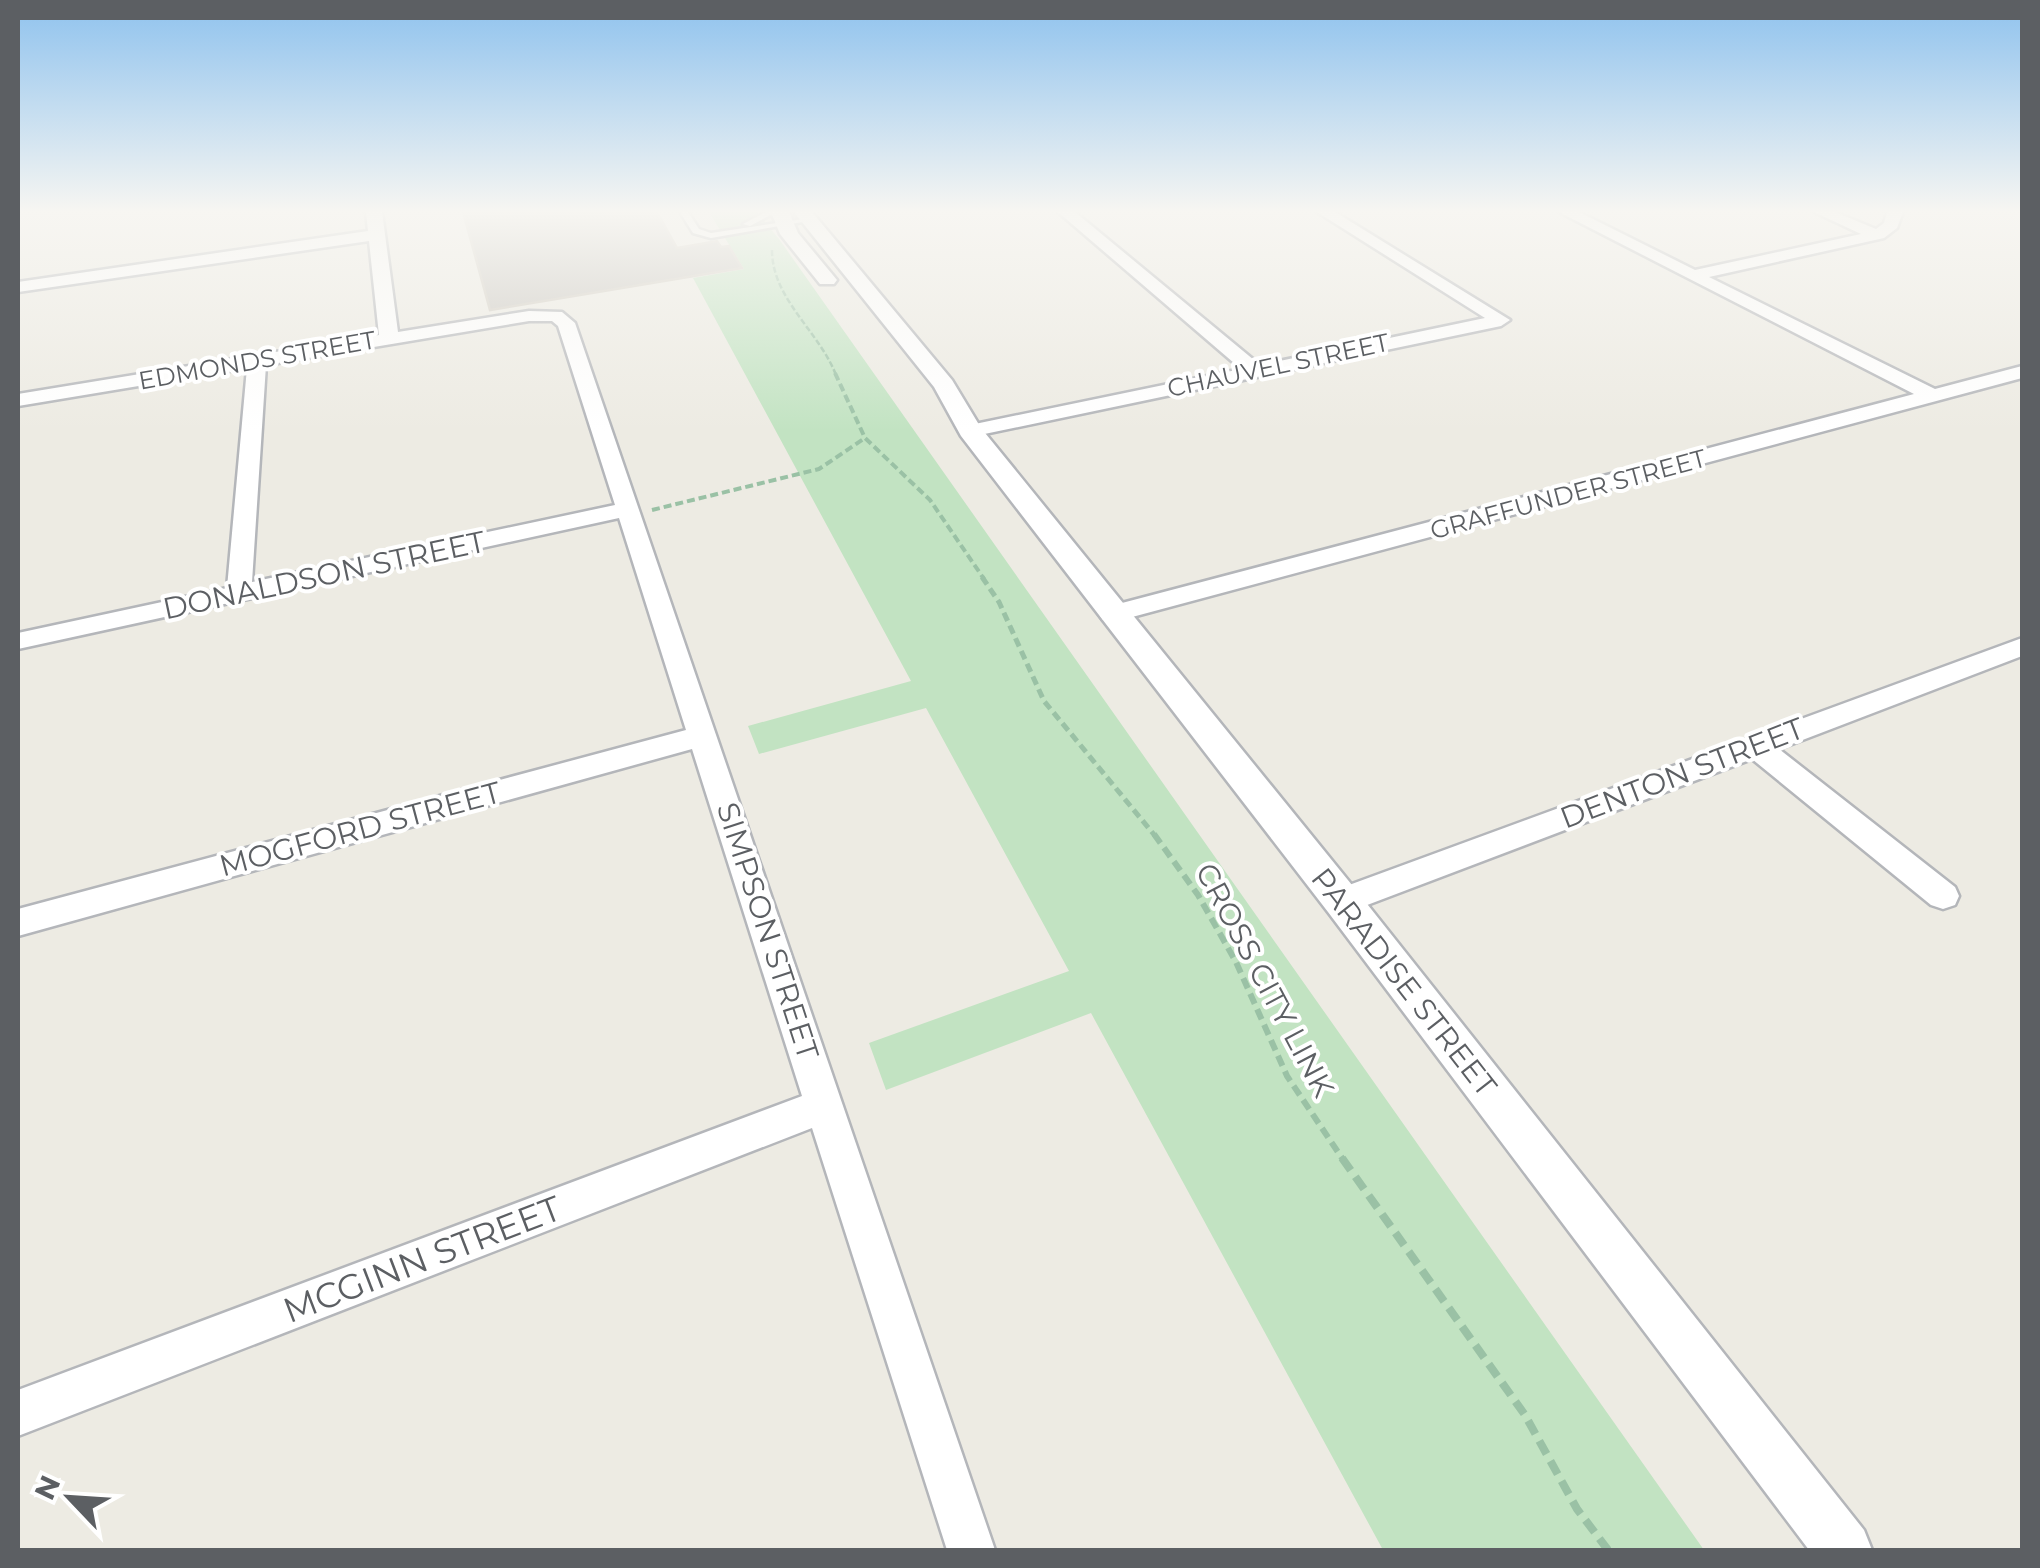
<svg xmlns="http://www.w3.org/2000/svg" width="2040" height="1568" viewBox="0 0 2040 1568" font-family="Montserrat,sans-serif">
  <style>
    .green { fill: #c2e3c2 }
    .building { fill: #c9c6c0; stroke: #d1ccc2; stroke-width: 2.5 }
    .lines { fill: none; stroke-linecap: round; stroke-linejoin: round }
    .service-casing { stroke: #b4b6ba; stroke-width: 5 }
    .minor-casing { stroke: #b4b6ba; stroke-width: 5 }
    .tertiary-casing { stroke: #b4b6ba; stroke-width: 5 }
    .path-far4 { stroke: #9ac1a5; stroke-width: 2.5; stroke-dasharray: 6 2.5; stroke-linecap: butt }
    .path-far3 { stroke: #9ac1a5; stroke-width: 4; stroke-dasharray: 8 4; stroke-linecap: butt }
    .path-far2 { stroke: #9ac1a5; stroke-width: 5; stroke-dasharray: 9 5; stroke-linecap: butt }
    .path-far1 { stroke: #9ac1a5; stroke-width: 6; stroke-dasharray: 11 6; stroke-linecap: butt }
    .path { stroke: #9ac1a5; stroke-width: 8; stroke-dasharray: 15 8; stroke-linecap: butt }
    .service { fill: #fff; fill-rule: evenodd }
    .minor { fill: #fff; fill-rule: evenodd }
    .tertiary { fill: #fff; fill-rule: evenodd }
    .labels { text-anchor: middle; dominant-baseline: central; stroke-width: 8; stroke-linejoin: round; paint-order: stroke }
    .far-street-label { font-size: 25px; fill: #5c5f63; stroke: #fff }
    .street-label { font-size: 30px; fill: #5c5f63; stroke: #fff }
    .near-street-label { font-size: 35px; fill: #5c5f63; stroke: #fff }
  </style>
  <rect width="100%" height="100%" fill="#edebe3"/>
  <!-- green -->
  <path class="green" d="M 709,212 L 757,212 L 779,239 L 1704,1550 L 1383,1550 L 1091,1013 L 886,1090 L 869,1043 L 1069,971 L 926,708 L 759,754 L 748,726 L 911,681 L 693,278 L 744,269 Z"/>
  <!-- building -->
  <path class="building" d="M 463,212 L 657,212 L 677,248 L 717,241 L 721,247 L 729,246 L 742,268 L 490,310 Z"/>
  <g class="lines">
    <!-- service casing -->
    <g class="service-casing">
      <g id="service">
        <path d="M 680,212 L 688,212 L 699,229 L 711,233 L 810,218 L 814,220 L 711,238 L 693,233 Z"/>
        <path d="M 766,212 L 776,212 L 750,226 L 743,224 Z"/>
      </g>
    </g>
    <!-- minor casing -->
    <g class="minor-casing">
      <g id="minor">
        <path d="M 366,212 L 382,212 L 398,332 L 529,311 L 562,312 L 575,323 L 995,1550 L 947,1550 L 812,1128 L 18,1436 L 18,1390 L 802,1096 L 692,749 L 18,936 L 18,909 L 686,730 L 619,518 L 18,649 L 18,633 L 227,588 L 247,368 L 18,406 L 18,394 L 379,335 L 369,241 L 18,292 L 18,282 L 368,231 ZM 529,321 L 552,321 L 558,326 L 615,505 L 252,582 L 266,365 Z"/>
        <path d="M 1058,212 L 1075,212 L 1260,365 L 1485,318 L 1317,212 L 1335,212 L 1510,320 L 1501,326 L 970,437 L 963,435 L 959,431 L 963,427 L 970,425 L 1241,369 Z"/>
        <path d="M 1559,212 L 1579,212 L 1695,270 L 1861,234 L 1814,212 L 1835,212 L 1876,229 L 1884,223 L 1887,212 L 1903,212 L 1897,228 L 1884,238 L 1709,277 L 1935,389 L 2022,366 L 2022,378 L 1121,620 L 1103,620 L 1099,614 L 1103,608 L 1914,394 Z"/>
        <path d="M 2022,638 L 2022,656 L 1779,749 L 1955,887 L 1959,896 L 1955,905 L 1943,909 L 1931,905 L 1752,759 L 1354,910 L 1342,914 L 1330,910 L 1326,901 L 1330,892 Z"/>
      </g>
    </g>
    <!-- tertiary casing -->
    <g class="tertiary-casing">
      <g id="tertiary">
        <path d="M 771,212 L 789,212 L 798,233 L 837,280 L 834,284 L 820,284 L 780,234 Z"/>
        <path d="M 794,212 L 812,212 L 952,380 L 981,428 L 1356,890 L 1864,1530 L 1872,1550 L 1809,1550 L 1328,912 L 961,436 L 934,387 Z"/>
      </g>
    </g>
    <!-- path-far4 -->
    <g class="path-far4">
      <path d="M 582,212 L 602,212"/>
      <path d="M 772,250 C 772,299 819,331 836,375"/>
    </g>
    <!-- path-far3 -->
    <g class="path-far3">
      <path d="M 835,373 L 865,438 L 930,500 L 984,579"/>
      <path d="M 652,510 L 819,469 L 865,438"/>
    </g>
    <!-- path-far2 -->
    <path class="path-far2" d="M 982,577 L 999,602 L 1044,701 L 1156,837"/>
    <!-- path-far1 -->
    <path class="path-far1" d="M 1154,834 L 1198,895 L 1236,962 L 1287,1076 L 1344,1161"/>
    <!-- path -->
    <path class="path" d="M 1342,1158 L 1525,1415 L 1577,1509 L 1608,1550"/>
    <!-- service -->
    <use href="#service" class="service"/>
    <!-- minor -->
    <use href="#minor" class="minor"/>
    <!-- tertiary -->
    <use href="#tertiary" class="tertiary"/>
  </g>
  <!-- sky -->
  <linearGradient id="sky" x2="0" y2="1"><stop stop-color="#8ec2ee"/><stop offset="0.49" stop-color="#f7f6f2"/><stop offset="1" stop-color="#f7f6f2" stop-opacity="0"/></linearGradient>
  <rect width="2040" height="431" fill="url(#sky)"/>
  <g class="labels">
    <!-- far-street labels -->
    <g class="far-street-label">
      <text transform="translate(257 360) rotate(-10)">EDMONDS STREET</text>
      <text transform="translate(1278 365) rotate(-12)">CHAUVEL STREET</text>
      <text transform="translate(1568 494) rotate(-15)">GRAFFUNDER STREET</text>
    </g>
    <!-- street labels -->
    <g class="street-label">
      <text transform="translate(324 575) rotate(-12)">DONALDSON STREET</text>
      <text transform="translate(1682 773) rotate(-21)">DENTON STREET</text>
      <text transform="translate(360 829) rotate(-15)">MOGFORD STREET</text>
      <text transform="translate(768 931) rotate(72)">SIMPSON STREET</text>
      <text transform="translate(1265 980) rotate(62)">CROSS CITY LINK</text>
      <text transform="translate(1404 982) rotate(52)">PARADISE STREET</text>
    </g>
    <!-- near-street labels -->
    <g class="near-street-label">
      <text transform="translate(422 1259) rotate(-21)">MCGINN STREET</text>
    </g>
  </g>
  <!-- border -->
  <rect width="2040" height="1568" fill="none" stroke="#5c5f63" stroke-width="40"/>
  <!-- north arrow -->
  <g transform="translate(70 1498) rotate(295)" stroke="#ffffff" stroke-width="8" paint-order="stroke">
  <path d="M0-8L18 38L0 25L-18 38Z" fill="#5c5f63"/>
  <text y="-15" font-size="28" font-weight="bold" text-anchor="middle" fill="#5c5f63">N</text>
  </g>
</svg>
